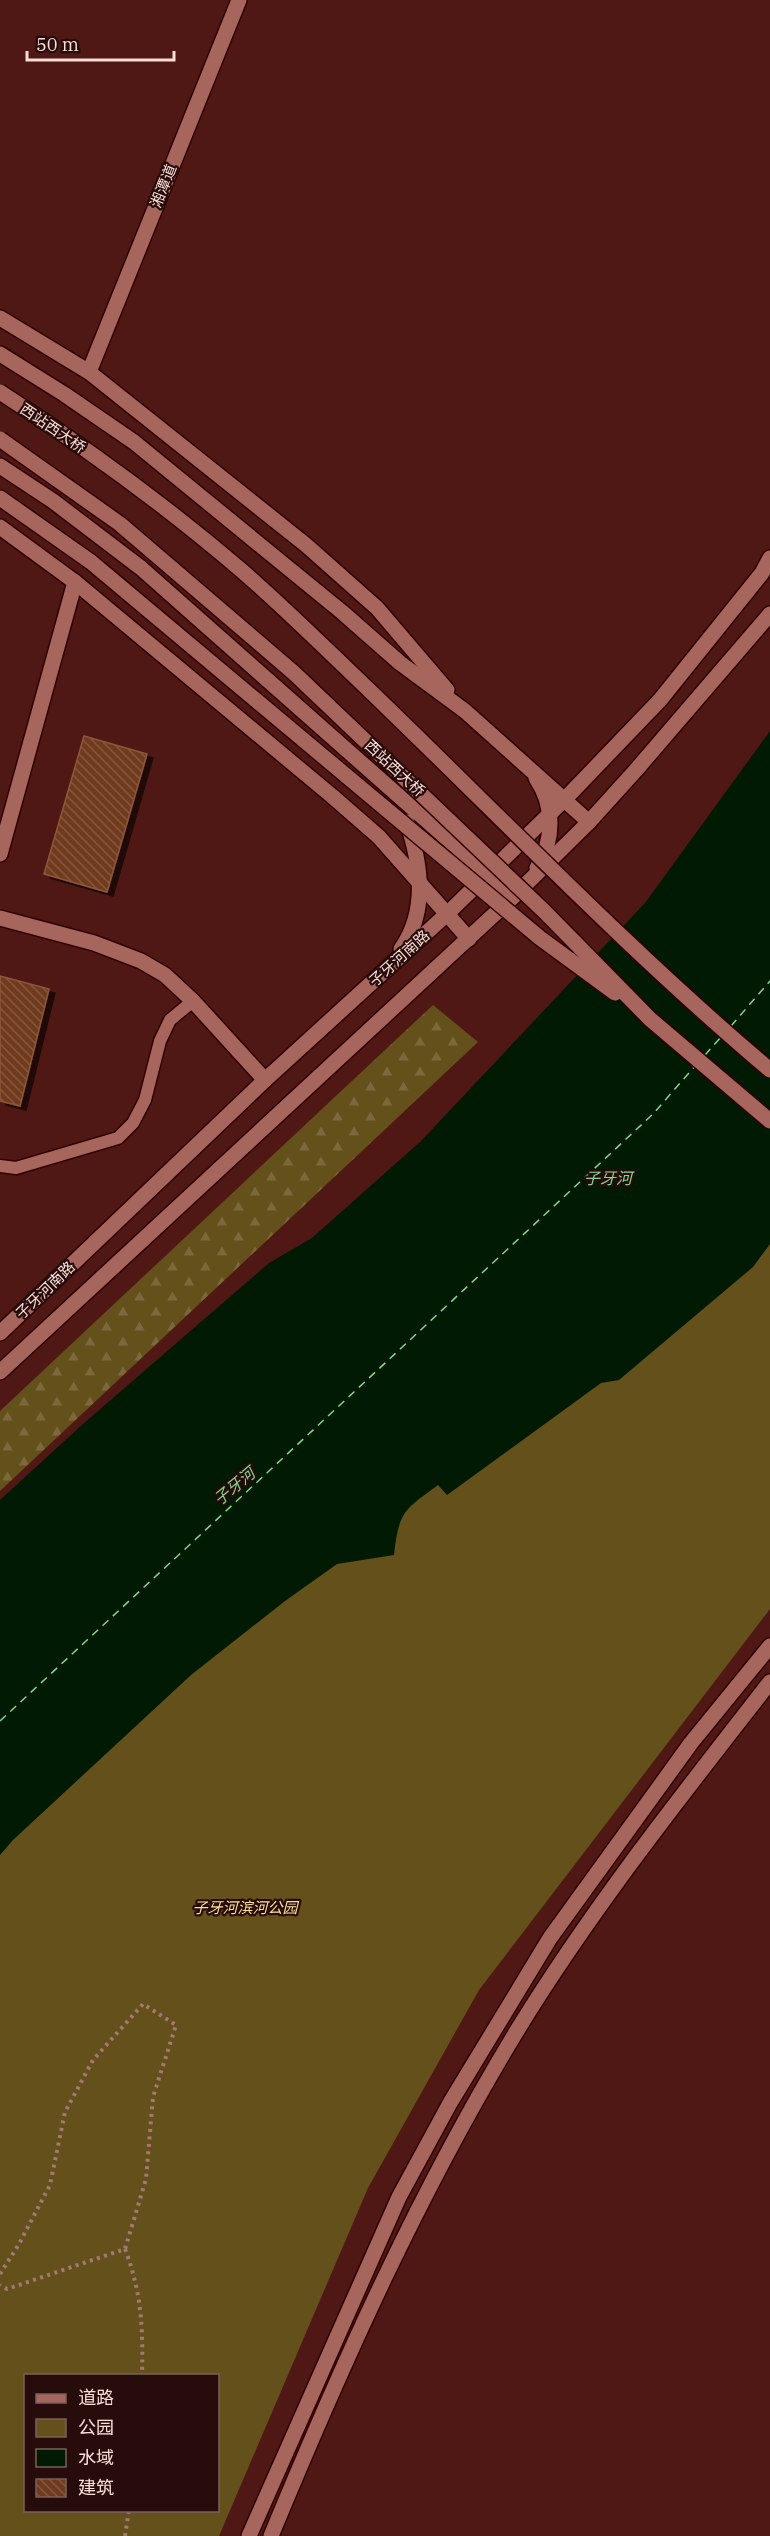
<svg xmlns="http://www.w3.org/2000/svg" width="770" height="2536" viewBox="0 0 770 2536" font-family="'IBM Plex Serif','Noto Sans SC',serif">
  <style>
    .forest { fill: url(#forest-firs) }
    .park { fill: #64501a; fill-rule: evenodd }
    .water { fill: #001a04 }
    .lines { fill: none; stroke-linecap: round; stroke-linejoin: round }
    .ferry { stroke: #84d691; stroke-width: 1.5; stroke-dasharray: 8 6; stroke-linecap: butt }
    .building { fill: url(#building-back-hatch); stroke: #8e573a; stroke-width: 1.5; filter: url(#shadow) }
    .service-casing { stroke: #300; stroke-width: 15 }
    .minor-casing { stroke: #300; stroke-width: 18 }
    .tertiary-casing { stroke: #300; stroke-width: 18 }
    .secondary-casing { stroke: #300; stroke-width: 18 }
    .path { stroke: #a47975; stroke-width: 4; stroke-dasharray: 3 4.5; stroke-linecap: butt }
    .service { stroke: #a6665e; stroke-width: 12 }
    .minor { stroke: #a6665e; stroke-width: 15 }
    .tertiary { stroke: #a6665e; stroke-width: 15 }
    .secondary { stroke: #a6665e; stroke-width: 15 }
    .secondary-bridge-casing { stroke: #300; stroke-width: 18; stroke-linecap: butt }
    .secondary-bridge { stroke: #a6665e; stroke-width: 15 }
    .labels { text-anchor: middle; dominant-baseline: central; stroke-width: 4.5; stroke-linejoin: round; paint-order: stroke }
    .street-label { font-size: 15px; fill: #fbddd9; stroke: #260d0b }
    .park-label { font-size: 15px; font-style: italic; fill: #ffdf93; stroke: #260d0b }
    .water-label { font-size: 16px; font-style: italic; fill: #84d691; stroke: #260d0b }
  </style>
  <defs>
    <pattern id="forest-firs" width="22" height="20" patternUnits="userSpaceOnUse" patternTransform="scale(1.5)"><rect width="22" height="20" fill="#64501a"/><path d="M5 1l3.5 6h-7zM16 11l3.5 6h-7z" fill="#7b693b"/></pattern>
    <pattern id="building-back-hatch" width="6" height="6" patternUnits="userSpaceOnUse" patternTransform="scale(1.5)"><rect width="6" height="6" fill="#6f3b1e"/><path d="M-1 5l2 2M0 0l6 6M5-1l2 2" fill="none" stroke="#84573e"/></pattern>
    <filter id="shadow"><feDropShadow dx="6" dy="4" stdDeviation="0" flood-color="#0009"/></filter>
  </defs>
  <rect width="100%" height="100%" fill="#501814"/>
  <!-- forest -->
  <path class="forest" d="M 433,1005 L 478,1042 L 0,1491 L 0,1411 Z"/>
  <!-- park -->
  <path class="park" d="M 770,1165 L 770,1609 L 479,1990 L 368,2188 L 219,2536 L 0,2536 L 0,1795 ZM 26,2376 L 218,2376 L 218,2510 L 26,2510 Z"/>
  <!-- water -->
  <path class="water" d="M 770,731 L 770,1244 L 753,1267 L 619,1380 L 601,1383 L 447,1495 L 438,1485 C 404,1510 399,1511 394,1555 L 337,1564 L 285,1601 L 191,1675 L 13,1840 L 0,1855 L 0,1500 L 83,1424 L 269,1263 L 312,1238 L 421,1141 L 645,903 Z"/>
  <g class="lines">
    <!-- ferry -->
    <g class="ferry">
      <path d="M 731,1026 L 770,981"/>
      <path d="M 705,1055 L 722,1036"/>
      <path d="M 0,1721 L 653,1114 L 696,1065"/>
    </g>
  </g>
  <!-- building -->
  <g class="building">
    <path d="M 84,736 L 147,754 L 107,892 L 44,874 Z"/>
    <path d="M 0,976 L 49,989 L 20,1106 L 0,1101 Z"/>
  </g>
  <g class="lines">
    <!-- service casing -->
    <g class="service-casing">
      <path id="service" d="M 0,1166 L 16,1168 L 118,1138 L 133,1123 L 145,1100 L 160,1041 L 170,1020 L 193,1001"/>
    </g>
    <!-- minor casing -->
    <g class="minor-casing">
      <g id="minor">
        <path d="M 0,527 L 75,582 L 332,796 L 379,837 L 469,939"/>
        <path d="M 0,854 L 75,582"/>
        <path d="M 0,918 L 94,943 L 141,961 L 165,975 L 193,1001 L 265,1080"/>
      </g>
    </g>
    <!-- tertiary casing -->
    <g class="tertiary-casing">
      <g id="tertiary">
        <path d="M 89,372 L 239,0"/>
        <path d="M 249,2536 L 399,2197 L 450,2103 L 550,1938 L 691,1743 L 770,1646"/>
        <path d="M 271,2536 C 343,2362 420,2190 518,2029 C 593,1907 682,1795 770,1682"/>
      </g>
    </g>
    <!-- secondary casing -->
    <g class="secondary-casing">
      <g id="secondary">
        <path d="M 0,318 L 89,372 L 306,545 L 377,608 L 447,690"/>
        <path d="M 0,354 L 64,394 L 134,442 L 342,612 L 400,663 L 465,711 L 589,822"/>
        <path d="M 0,466 L 53,501 L 141,568 L 513,897"/>
        <path d="M 0,498 L 91,562"/>
        <path d="M 536,778 C 555,806 554,840 537,868"/>
        <path d="M 401,949 C 428,911 421,864 407,822"/>
        <path d="M 0,1333 L 265,1080 L 448,913 L 565,799 L 660,700 L 762,573 L 770,558"/>
        <path d="M 0,1372 L 513,897 L 589,822 L 636,770 L 770,614"/>
      </g>
    </g>
    <!-- path -->
    <g class="path">
      <path d="M 125,2249 C 142,2294 143,2328 142,2376"/>
      <path d="M 0,2274 L 19,2244 L 50,2185 L 65,2112 L 93,2060 L 143,2004 L 176,2025 L 153,2097 L 146,2179 L 125,2249 L 7,2289 L 0,2285"/>
      <path d="M 125,2536 L 129,2510"/>
    </g>
    <!-- service -->
    <use href="#service" class="service"/>
    <!-- minor -->
    <use href="#minor" class="minor"/>
    <!-- tertiary -->
    <use href="#tertiary" class="tertiary"/>
    <!-- secondary -->
    <use href="#secondary" class="secondary"/>
    <!-- secondary-bridge casing -->
    <g class="secondary-bridge-casing">
      <g id="secondary-bridge">
        <path d="M 0,392 C 84,446 165,505 241,570 C 285,608 327,650 369,690 C 502,818 629,951 770,1070"/>
        <path d="M 0,439 L 120,524 L 294,673 L 545,912 L 650,1019 L 770,1121"/>
        <path d="M 91,562 L 540,938 L 615,993"/>
      </g>
    </g>
    <!-- secondary-bridge -->
    <use href="#secondary-bridge" class="secondary-bridge"/>
  </g>
  <g class="labels">
    <!-- street labels -->
    <g class="street-label">
      <text transform="translate(163 186) rotate(-68)">湘潭道</text>
      <text transform="translate(53 428) rotate(34)">西站西大桥</text>
      <text transform="translate(395 768) rotate(43)">西站西大桥</text>
      <text transform="translate(399 958) rotate(-42)">子牙河南路</text>
      <text transform="translate(45 1290) rotate(-44)">子牙河南路</text>
    </g>
    <!-- park labels -->
    <g class="park-label">
      <text x="245" y="1907">子牙河滨河公园</text>
    </g>
    <!-- water labels -->
    <g class="water-label">
      <text x="608" y="1178">子牙河</text>
      <text transform="translate(234 1486) rotate(-40)">子牙河</text>
    </g>
  </g>
  <!-- legend -->
  <rect x="24" y="2374" width="195" height="138" fill="#260d0b" stroke="#7b605d" stroke-width="1.5"/>
  <rect x="36" y="2394" width="30" height="9" fill="#a6665e" stroke="#7b605d" stroke-width="1.5"/>
  <text x="78" y="2404" font-size="18" fill="#fbddd9">道路</text>
  <rect x="36" y="2419" width="30" height="18" fill="#64501a" stroke="#7b605d" stroke-width="1.5"/>
  <text x="78" y="2434" font-size="18" fill="#fbddd9">公园</text>
  <rect x="36" y="2449" width="30" height="18" fill="#001a04" stroke="#7b605d" stroke-width="1.5"/>
  <text x="78" y="2464" font-size="18" fill="#fbddd9">水域</text>
  <rect x="36" y="2479" width="30" height="18" fill="url(#building-back-hatch)" stroke="#7b605d" stroke-width="1.5"/>
  <text x="78" y="2494" font-size="18" fill="#fbddd9">建筑</text>
  <!-- scale -->
  <path d="M27 51v9h147v-9" fill="none" stroke="#fbddd9" stroke-width="3"/>
  <text x="36" y="51" font-size="18" fill="#fbddd9" stroke="#260d0b" stroke-width="4.5" paint-order="stroke">50 m</text>
</svg>
